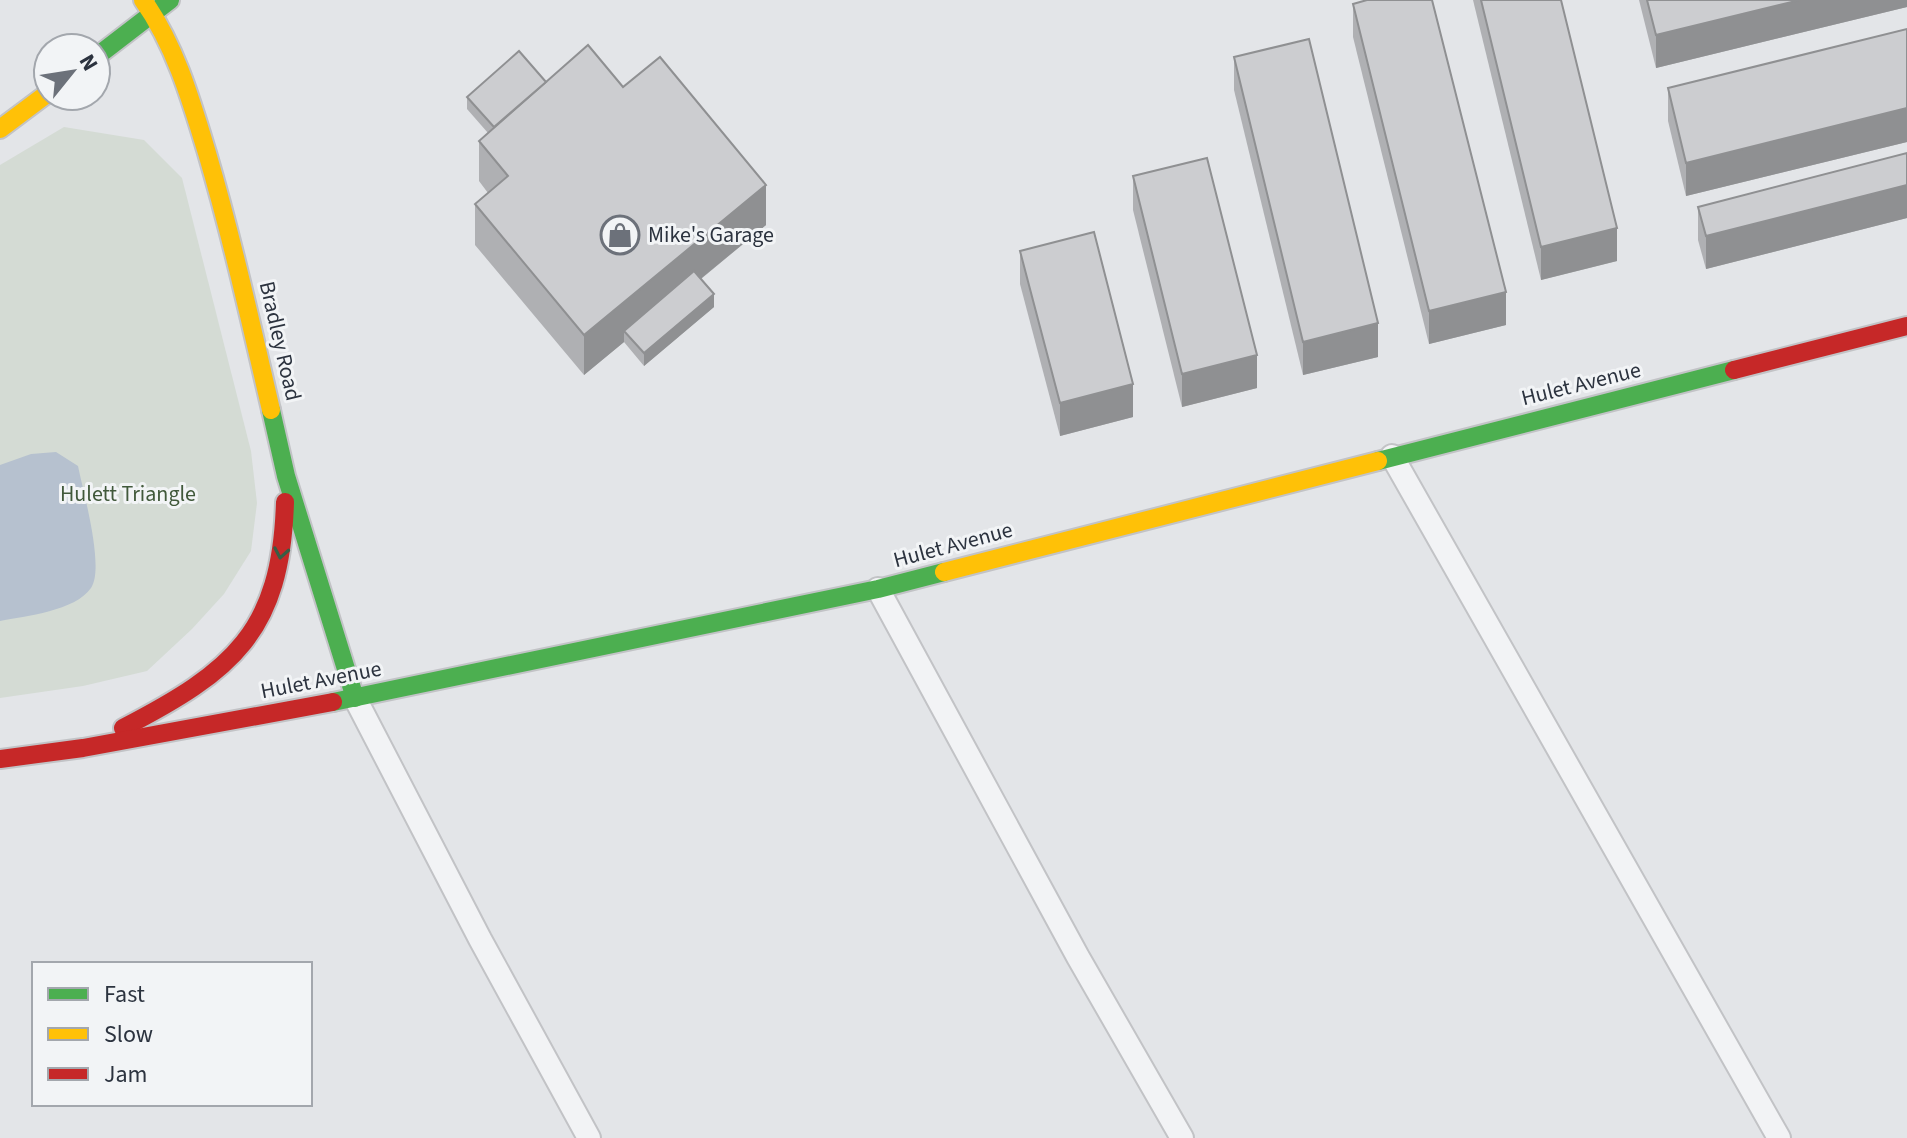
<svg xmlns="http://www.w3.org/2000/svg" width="1907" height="1138" viewBox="0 0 1907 1138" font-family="'Source Sans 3',sans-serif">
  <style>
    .green { fill: #d4dbd4 }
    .water { fill: #b6c1cf }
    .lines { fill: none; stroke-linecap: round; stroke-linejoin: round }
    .lane-casing { stroke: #c2c3c6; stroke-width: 26 }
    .fast-casing { stroke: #c2c3c6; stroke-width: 22 }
    .slow-casing { stroke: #c2c3c6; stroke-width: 22 }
    .jam-casing { stroke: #c2c3c6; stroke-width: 22 }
    .lane { stroke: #f2f3f5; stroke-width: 22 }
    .fast { stroke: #4caf50; stroke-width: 18 }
    .slow { stroke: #ffc107; stroke-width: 18 }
    .jam { stroke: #c62828; stroke-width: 18 }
    .wall { fill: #afb0b3 }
    .shaded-wall { fill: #8f9092 }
    .building { fill: #cccdd0; stroke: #8f9092; stroke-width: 2 }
    .oneway { stroke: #375e45 }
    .labels { text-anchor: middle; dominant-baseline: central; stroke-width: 6; stroke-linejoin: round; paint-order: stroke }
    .poi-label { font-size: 22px; fill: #2c333f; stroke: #f2f4f6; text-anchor: start }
    .street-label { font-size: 22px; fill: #2c333f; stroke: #f2f4f6 }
    .park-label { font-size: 22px; fill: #41593b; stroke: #f2f4f6 }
  </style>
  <rect width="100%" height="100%" fill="#e3e5e8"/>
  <!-- green -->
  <path class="green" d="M 64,127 L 144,140 L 182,178 L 251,451 L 257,503 L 251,551 L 224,594 L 192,629 L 147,671 L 83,686 L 0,698 L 0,165 Z"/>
  <!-- water -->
  <path class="water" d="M 56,452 L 78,466 C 83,491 105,568 91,588 C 75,611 26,616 0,621 L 0,465 L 31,454 Z"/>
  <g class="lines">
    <!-- lane casing -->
    <g class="lane-casing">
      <g id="lane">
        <path d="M 1392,456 L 1779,1138"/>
        <path d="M 878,589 L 1078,957 L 1182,1138"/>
        <path d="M 355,698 L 480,939 L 589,1138"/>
      </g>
    </g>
    <!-- fast casing -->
    <g class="fast-casing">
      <g id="fast">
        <path d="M 96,57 L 170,0"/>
        <path d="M 271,410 L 286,476 L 355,698"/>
        <path d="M 1378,461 L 1734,370"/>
        <path d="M 333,702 L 878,589 L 944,572"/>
      </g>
    </g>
    <!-- slow casing -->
    <g class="slow-casing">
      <g id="slow">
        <path d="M 143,0 C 175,45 191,100 207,153 C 232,238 251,324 271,410"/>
        <path d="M 0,129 L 48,93"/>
        <path d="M 944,572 L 1378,461"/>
      </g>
    </g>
    <!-- jam casing -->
    <g class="jam-casing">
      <g id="jam">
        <path d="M 1734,370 L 1907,326"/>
        <path d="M 123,728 C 233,671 281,632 285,502"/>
        <path d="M 0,759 L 83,748 L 333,702"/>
      </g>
    </g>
    <!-- lane -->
    <use href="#lane" class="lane"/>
    <!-- fast -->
    <use href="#fast" class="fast"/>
    <!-- slow -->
    <use href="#slow" class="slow"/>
    <!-- jam -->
    <use href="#jam" class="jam"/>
  </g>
  <!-- wall -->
  <g class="wall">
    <path d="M 1473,0 L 1561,0 L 1617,261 L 1541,280 Z"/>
    <path d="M 1639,0 L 1907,0 L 1907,7 L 1656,68 Z"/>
    <path d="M 1353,4 L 1506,325 L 1429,344 L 1353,37 Z"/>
    <path d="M 1907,29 L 1907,142 L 1686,196 L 1668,121 L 1668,88 Z"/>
    <path d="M 1234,57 L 1378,357 L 1303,375 L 1234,90 Z"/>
    <path d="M 546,82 L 623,87 L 766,225 L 701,279 L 714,307 L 644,366 L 624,342 L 584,375 L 475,245 L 475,204 L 488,193 L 479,181 L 479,141 L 488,133 L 467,109 L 467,97 Z"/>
    <path d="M 1907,153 L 1907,218 L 1706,269 L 1698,240 L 1698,207 Z"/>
    <path d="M 1133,176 L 1257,388 L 1182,407 L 1133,210 Z"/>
    <path d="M 1020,251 L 1133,417 L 1060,436 L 1020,284 Z"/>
  </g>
  <!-- shaded-wall -->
  <g class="shaded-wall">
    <path d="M 1800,0 L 1907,0 L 1907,7 L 1656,68 L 1656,35 Z"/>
    <path d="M 1907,108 L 1907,142 L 1686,196 L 1686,163 Z"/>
    <path d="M 766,185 L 766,225 L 630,337 L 624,331 L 624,342 L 584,375 L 584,335 Z"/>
    <path d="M 1907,185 L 1907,218 L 1706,269 L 1706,236 Z"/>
    <path d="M 1617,228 L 1617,261 L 1541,280 L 1541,247 Z"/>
    <path d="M 1506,292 L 1506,325 L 1429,344 L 1429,311 Z"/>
    <path d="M 714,294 L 714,307 L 644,366 L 644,353 Z"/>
    <path d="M 1378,323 L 1378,357 L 1303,375 L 1303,342 Z"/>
    <path d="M 1257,355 L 1257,388 L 1182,407 L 1182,374 Z"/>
    <path d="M 1133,384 L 1133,417 L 1060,436 L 1060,403 Z"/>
  </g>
  <!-- building -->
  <g class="building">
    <path d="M 1367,0 L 1432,0 L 1506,292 L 1429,311 L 1353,4 Z"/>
    <path d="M 1481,0 L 1561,0 L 1617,228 L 1541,247 Z"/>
    <path d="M 1647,0 L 1800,0 L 1656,35 Z"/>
    <path d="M 1907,29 L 1907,108 L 1686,163 L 1668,88 Z"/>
    <path d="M 1309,39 L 1378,323 L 1303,342 L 1234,57 Z"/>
    <path d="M 588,45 L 623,87 L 660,57 L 766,185 L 584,335 L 475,204 L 508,176 L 479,141 Z"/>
    <path d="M 519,51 L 546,82 L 494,127 L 467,97 Z"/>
    <path d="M 1907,153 L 1907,185 L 1706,236 L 1698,207 Z"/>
    <path d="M 1207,158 L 1257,355 L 1182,374 L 1133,176 Z"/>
    <path d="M 1094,232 L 1133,384 L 1060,403 L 1020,251 Z"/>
    <path d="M 694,271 L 714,294 L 644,353 L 624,331 Z"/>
  </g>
  <!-- one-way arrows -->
  <defs><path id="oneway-chevron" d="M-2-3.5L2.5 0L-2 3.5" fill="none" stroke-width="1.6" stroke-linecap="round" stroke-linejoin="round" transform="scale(2)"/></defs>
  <use class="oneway" href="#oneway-chevron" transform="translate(281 553) rotate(100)"/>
  <!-- icons -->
  <defs>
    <g id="shop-ring" transform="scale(2)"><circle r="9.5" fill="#f2f4f6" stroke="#6c717a" stroke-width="1.5"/><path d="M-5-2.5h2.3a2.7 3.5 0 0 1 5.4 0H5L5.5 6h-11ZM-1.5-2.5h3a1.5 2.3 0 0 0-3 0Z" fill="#6c717a"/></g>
  </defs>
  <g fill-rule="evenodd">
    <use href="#shop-ring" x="620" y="235"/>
  </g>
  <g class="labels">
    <!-- poi labels -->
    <g class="poi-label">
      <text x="648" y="235">Mike's Garage</text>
    </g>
    <!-- street labels -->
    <g class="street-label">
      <text transform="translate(280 341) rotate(77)">Bradley Road</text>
      <text transform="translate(1581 384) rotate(-14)">Hulet Avenue</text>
      <text transform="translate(953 545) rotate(-15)">Hulet Avenue</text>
      <text transform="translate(321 680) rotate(-11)">Hulet Avenue</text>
    </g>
    <!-- park labels -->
    <g class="park-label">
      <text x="128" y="494">Hulett Triangle</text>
    </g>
  </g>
  <!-- legend -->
  <rect x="32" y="962" width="280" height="144" fill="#f2f4f6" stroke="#a3a7ad" stroke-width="2"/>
  <rect x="48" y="988" width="40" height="12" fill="#4caf50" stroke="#a3a7ad" stroke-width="2"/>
  <text x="104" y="1002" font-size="24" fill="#2c333f">Fast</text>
  <rect x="48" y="1028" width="40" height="12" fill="#ffc107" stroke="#a3a7ad" stroke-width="2"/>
  <text x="104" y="1042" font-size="24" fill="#2c333f">Slow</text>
  <rect x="48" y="1068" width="40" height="12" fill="#c62828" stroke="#a3a7ad" stroke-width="2"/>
  <text x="104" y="1082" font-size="24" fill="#2c333f">Jam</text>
  <!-- north arrow -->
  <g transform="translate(72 72) rotate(60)"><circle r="38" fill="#f2f4f6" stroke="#a3a7ad" stroke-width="2"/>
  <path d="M0-6L14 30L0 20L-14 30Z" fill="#6c717a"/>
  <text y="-12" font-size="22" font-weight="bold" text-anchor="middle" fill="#2c333f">N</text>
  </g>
</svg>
